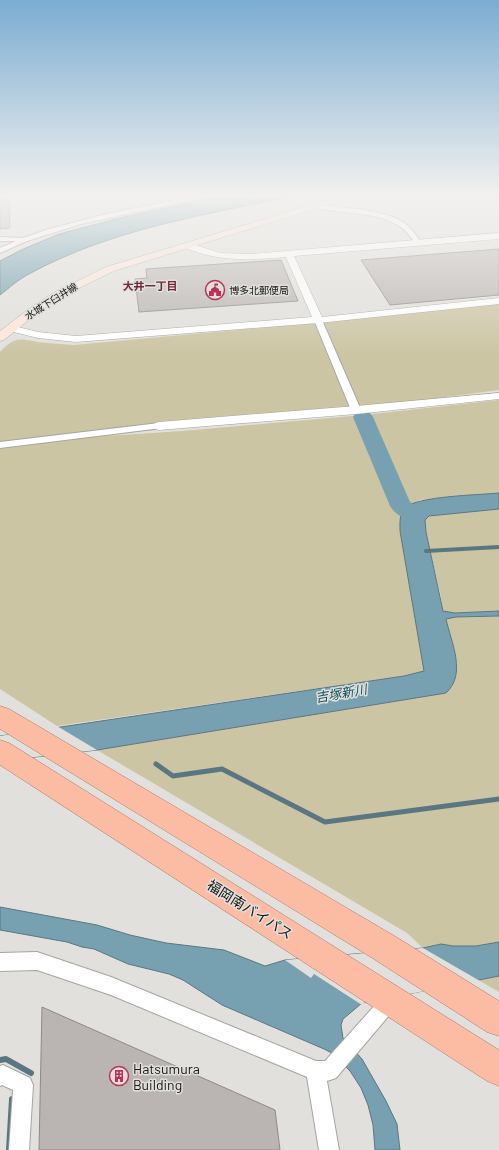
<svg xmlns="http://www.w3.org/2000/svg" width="499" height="1150" viewBox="0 0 499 1150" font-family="Barlow,'Noto Sans JP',sans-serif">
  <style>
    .green { fill: #ccc5a4 }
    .water { fill: #77a1b0; stroke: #5a7781 }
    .pier { fill: #e1e0dc }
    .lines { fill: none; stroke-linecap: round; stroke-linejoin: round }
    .stream-far2 { stroke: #5a7781; stroke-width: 4 }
    .stream-far1 { stroke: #5a7781; stroke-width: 5 }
    .stream { stroke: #5a7781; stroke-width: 6 }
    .river { fill: #77a1b0; fill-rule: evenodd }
    .building { fill: #bab5b3; stroke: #8e8987 }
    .minor-casing { stroke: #a5a4a0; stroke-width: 2 }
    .tertiary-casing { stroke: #a5a4a0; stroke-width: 1 }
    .secondary-casing { stroke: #a5a4a0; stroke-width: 1 }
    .trunk-casing { stroke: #ac7862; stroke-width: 1 }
    .minor { fill: #fff; fill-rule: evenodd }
    .tertiary { fill: #fff; fill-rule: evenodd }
    .secondary { fill: #fee6dc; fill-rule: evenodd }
    .trunk { fill: #fcbca3; fill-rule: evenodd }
    .labels { text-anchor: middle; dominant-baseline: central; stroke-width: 3; stroke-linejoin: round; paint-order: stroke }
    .far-poi-label { font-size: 10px; fill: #161614; stroke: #e1e0dc; text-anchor: start }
    .far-street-label { font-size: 10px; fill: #161614; stroke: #e1e0dc }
    .far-neighbourhood-label { font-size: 11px; font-weight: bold; fill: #6f2936; stroke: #e1e0dc }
    .water-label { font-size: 13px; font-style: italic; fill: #155060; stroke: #e1e0dc }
    .near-street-label { font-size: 14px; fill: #161614; stroke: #e1e0dc }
    .near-poi-label { font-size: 14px; fill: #161614; stroke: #e1e0dc; text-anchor: start }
  </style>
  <rect width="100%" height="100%" fill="#e1e0dc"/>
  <!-- green -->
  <g class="green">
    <path d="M 499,304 L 499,390 L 361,408 L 324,322 Z"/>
    <path d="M 314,323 L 349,408 L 138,426 L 0,442 L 0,352 C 18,333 23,341 46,343 C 55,344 65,344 74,345 Z"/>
    <path d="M 499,400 L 499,493 L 420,500 L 404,509 L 400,531 L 424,671 L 404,676 L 57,726 L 0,689 L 0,449 L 90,437 L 183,431 L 363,415 Z"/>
    <path d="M 499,509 L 499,611 L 455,613 L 443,611 L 441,597 L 426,532 L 425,519 L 429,516 Z"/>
    <path d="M 499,616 L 499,992 L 423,948 L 407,933 L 97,750 L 446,693 L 457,665 L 446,619 L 456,617 Z"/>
  </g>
  <!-- water -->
  <g class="water">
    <path d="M 233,194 L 303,194 C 210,214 113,228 29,274 C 19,279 9,288 0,295 L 0,261 L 21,250 L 59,234 L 120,218 Z"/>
    <path d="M 365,417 L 400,498 L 396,499 L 362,418 Z"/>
    <path d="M 499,493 L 499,509 L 429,516 L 425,520 L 426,532 L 443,611 L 455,613 L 499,611 L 499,616 L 456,617 L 446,619 C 451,642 467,674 446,693 L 97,750 L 0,761 L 0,736 L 404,676 L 424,671 L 400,531 C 400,523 399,514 405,508 C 416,496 480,495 499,493 Z"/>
    <path d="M 0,907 L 97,925 L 130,935 L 166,943 L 224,950 L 265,966 L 285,960 L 423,948 L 441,944 L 453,946 L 476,946 L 499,942 L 499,976 L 362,1003 L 343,1019 L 341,1025 L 343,1038 L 362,1059 L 386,1101 L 397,1124 L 400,1150 L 375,1150 L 373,1125 L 368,1105 L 361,1088 L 350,1071 L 332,1053 L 324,1049 L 222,1005 L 183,980 L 169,974 L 128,964 L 94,949 L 82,947 L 67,942 L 0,930 Z"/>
  </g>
  <!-- pier -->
  <g class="pier">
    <path d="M 57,726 L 97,750 L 0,761 L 0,736 Z"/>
    <path d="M 423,948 L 480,981 L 365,1002 L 362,1005 L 314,974 L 311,978 L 285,960 Z"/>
  </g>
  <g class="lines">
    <!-- stream-far2 -->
    <g class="stream-far2">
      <path d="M 396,495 L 406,513"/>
      <path d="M 426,551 L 499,547"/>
    </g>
    <!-- stream-far1 -->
    <path class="stream-far1" d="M 156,764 L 173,776 L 222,769 L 325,822 L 499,799"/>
    <!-- stream -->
    <g class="stream">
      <path d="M 0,1060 L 6,1059 L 31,1073"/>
      <path d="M 9,1150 L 12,1099"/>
    </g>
    <!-- river -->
    <path class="river" d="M 363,411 L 370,413 L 373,417 L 410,502 L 421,509 L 424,514 L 421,519 C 408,522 397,517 390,506 L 353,417 L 356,413 Z"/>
  </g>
  <!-- building -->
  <g class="building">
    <path d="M 0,196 L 9,196 L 10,228 L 0,229 Z"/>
    <path d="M 499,249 L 499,295 L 390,305 L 361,260 Z"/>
    <path d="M 281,260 L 298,301 L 139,312 L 135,279 L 147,278 L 146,269 Z"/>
    <path d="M 42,1007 L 275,1110 L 280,1150 L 39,1150 Z"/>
  </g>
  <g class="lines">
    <!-- minor casing -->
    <g class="minor-casing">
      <g id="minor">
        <path d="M 206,194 L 221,194 L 81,224 L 27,241 L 0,253 L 0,248 L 16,241 L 0,241 L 0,237 L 23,238 L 49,229 L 106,214 Z"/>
        <path d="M 318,205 C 343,208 382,209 403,222 C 411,227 416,236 422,243 L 418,245 L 416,244 C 411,238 406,230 399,226 C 377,211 341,214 316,208 L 315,207 Z"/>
        <path d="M 315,318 L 318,318 L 322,320 L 361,410 L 359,412 L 353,412 L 351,410 L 314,320 Z"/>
        <path d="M 159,423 L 162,424 L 164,426 L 162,428 L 0,448 L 0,442 Z"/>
        <path d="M 37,952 L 111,977 L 316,1061 L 325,1061 L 385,994 L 391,991 L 397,994 L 400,1000 L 397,1006 L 336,1078 L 327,1081 L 339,1150 L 319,1150 L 307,1077 L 111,995 L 37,970 L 0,971 L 0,953 Z"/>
        <path d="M 3,1065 L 30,1078 L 33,1085 L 29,1150 L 9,1150 L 13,1090 L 2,1085 L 0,1086 L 0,1066 Z"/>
      </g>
    </g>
    <!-- tertiary casing -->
    <g class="tertiary-casing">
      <g id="tertiary">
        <path d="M 499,233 L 499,239 L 294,256 L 322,317 L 499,298 L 499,304 L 318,323 L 76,342 L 38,338 L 6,330 L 5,328 L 10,325 L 38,332 L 76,336 L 312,317 L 286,257 C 251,260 218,262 186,248 L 185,246 L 186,244 L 189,243 L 220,253 L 252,254 Z"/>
        <path d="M 499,393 L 499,399 L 356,414 L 159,430 L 155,429 L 153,426 L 155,423 L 159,422 L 356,406 Z"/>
      </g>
    </g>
    <!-- secondary casing -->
    <g class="secondary-casing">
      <path id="secondary" d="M 348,194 L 363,194 L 114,271 L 63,296 L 41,310 L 4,340 L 0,341 L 0,331 L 33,306 L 55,292 L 106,267 Z"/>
    </g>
    <!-- trunk casing -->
    <g class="trunk-casing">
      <g id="trunk">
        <path d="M 0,706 L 9,709 L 396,937 L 499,1001 L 499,1036 L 487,1032 L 374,959 L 0,729 Z"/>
        <path d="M 0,740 L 9,743 L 499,1050 L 499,1086 L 487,1081 L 0,765 Z"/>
      </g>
    </g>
    <!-- minor -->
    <use href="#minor" class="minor"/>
    <!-- tertiary -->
    <use href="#tertiary" class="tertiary"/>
    <!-- secondary -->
    <use href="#secondary" class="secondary"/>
    <!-- trunk -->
    <use href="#trunk" class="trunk"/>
  </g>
  <!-- sky -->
  <linearGradient id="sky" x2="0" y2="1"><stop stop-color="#7bacd2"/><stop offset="0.55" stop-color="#f2f1ef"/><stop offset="1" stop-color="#f2f1ef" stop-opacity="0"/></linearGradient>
  <rect width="499" height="355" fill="url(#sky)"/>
  <!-- icons -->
  <defs>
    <g id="civic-ring" transform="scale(1)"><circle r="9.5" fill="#e1e0dc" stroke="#c03054" stroke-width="1.5"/><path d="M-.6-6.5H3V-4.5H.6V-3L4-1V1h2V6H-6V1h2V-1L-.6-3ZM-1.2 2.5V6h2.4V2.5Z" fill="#c03054"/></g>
    <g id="building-ring" transform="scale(1)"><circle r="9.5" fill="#e1e0dc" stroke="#c03054" stroke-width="1.5"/><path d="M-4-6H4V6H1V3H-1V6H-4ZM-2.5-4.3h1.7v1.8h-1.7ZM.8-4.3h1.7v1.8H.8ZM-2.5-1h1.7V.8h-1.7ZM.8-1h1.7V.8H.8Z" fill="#c03054"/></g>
  </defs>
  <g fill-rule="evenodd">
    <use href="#civic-ring" x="215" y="290"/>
    <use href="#building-ring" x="119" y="1076"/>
  </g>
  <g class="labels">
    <!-- far-poi labels -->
    <g class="far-poi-label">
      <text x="229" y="290">博多北郵便局</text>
    </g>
    <!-- far-street labels -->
    <g class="far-street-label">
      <text transform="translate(51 301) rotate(-32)">水城下臼井線</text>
    </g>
    <!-- far-neighbourhood labels -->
    <g class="far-neighbourhood-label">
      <text x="150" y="285">大井一丁目</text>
    </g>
    <!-- water labels -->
    <g class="water-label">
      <text transform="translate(341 693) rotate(-10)">吉塚新川</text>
    </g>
    <!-- near-street labels -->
    <g class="near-street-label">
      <text transform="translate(250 909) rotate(32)">福岡南バイパス</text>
    </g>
    <!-- near-poi labels -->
    <g class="near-poi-label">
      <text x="133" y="1068">Hatsumura<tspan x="133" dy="16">Building</tspan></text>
    </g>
  </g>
</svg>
